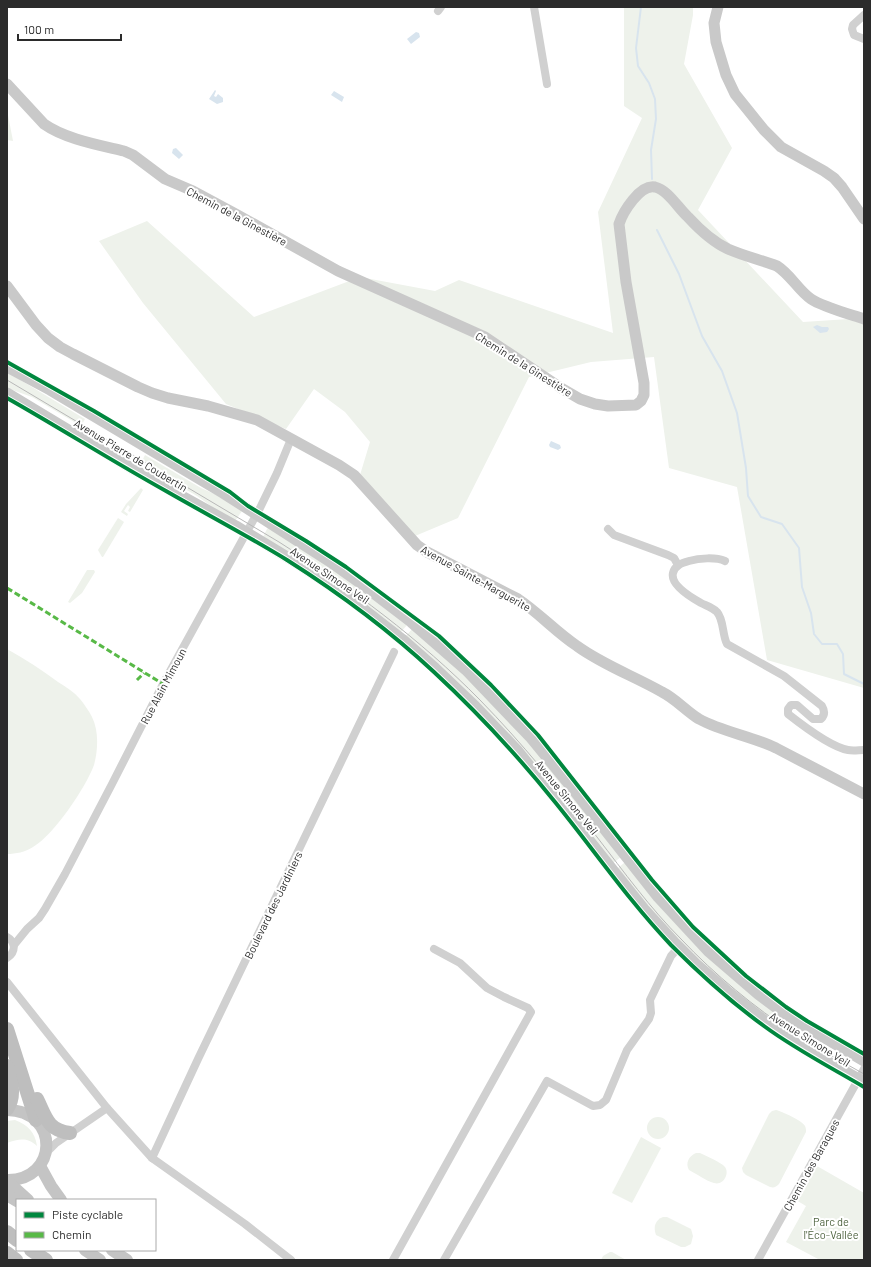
<svg xmlns="http://www.w3.org/2000/svg" width="871" height="1267" viewBox="0 0 871 1267" font-family="Barlow,sans-serif">
  <style>
    .green { fill: #eef2eb }
    .water { fill: #d8e4ee }
    .lines { fill: none; stroke-linecap: round; stroke-linejoin: round }
    .stream { stroke: #d8e4ee; stroke-width: 2 }
    .street { stroke: #d0d0d0; stroke-width: 8 }
    .secondary { stroke: #c9c9c9; stroke-width: 11 }
    .primary { stroke: #c4c4c4; stroke-width: 12 }
    .highway { stroke: #bebebe; stroke-width: 14 }
    .tram { stroke: #b8b8b8; stroke-width: 1 }
    .quiet { stroke: #58b947; stroke-width: 3; stroke-dasharray: 6 3; stroke-linecap: butt }
    .cycleway-casing { stroke: #fff; stroke-width: 6 }
    .cycleway { stroke: #00873e; stroke-width: 4 }
    .labels { text-anchor: middle; dominant-baseline: central; stroke-width: 4; stroke-linejoin: round; paint-order: stroke }
    .street-label { font-size: 11px; fill: #2b2b2b; stroke: #fff }
    .park-label { font-size: 11px; fill: #4d623e; stroke: #fff }
  </style>
  <rect width="100%" height="100%" fill="#fff"/>
  <!-- green -->
  <g class="green">
    <path d="M 624,7 L 693,7 L 693,15 L 684,64 L 732,148 L 698,210 L 803,322 L 864,318 L 864,688 L 767,660 L 737,487 L 669,468 L 654,357 L 591,362 L 529,377 L 458,518 L 415,536 L 360,475 L 370,442 L 345,412 L 314,389 L 286,429 L 226,404 L 143,303 L 99,241 L 147,221 L 254,317 L 360,277 L 435,291 L 459,280 L 613,333 L 598,212 L 642,118 L 624,106 Z"/>
    <path d="M 7,110 L 13,141 L 7,140 Z"/>
    <path d="M 7,372 L 85,419 L 81,426 L 32,397 L 7,388 Z"/>
    <path d="M 145,455 L 201,488 L 221,497 L 242,511 L 235,521 L 221,513 L 197,496 L 141,463 Z"/>
    <path d="M 141,488 L 143,490 L 130,512 L 128,511 L 130,507 L 128,505 L 124,511 L 128,514 L 127,516 L 121,512 L 126,504 Z"/>
    <path d="M 118,518 L 124,522 L 103,557 L 102,557 L 98,550 Z"/>
    <path d="M 269,527 L 328,564 L 407,625 L 401,632 L 263,537 L 267,529 Z"/>
    <path d="M 87,570 L 94,570 L 95,572 L 82,593 L 70,603 L 68,602 Z"/>
    <path d="M 412,629 L 463,673 L 530,743 L 621,857 L 613,863 L 560,797 L 406,636 Z"/>
    <path d="M 7,649 C 25,659 42,670 58,682 C 66,687 74,692 80,699 C 84,704 89,711 92,717 C 99,731 98,750 94,765 C 86,787 54,835 33,847 C 25,852 16,854 7,854 Z"/>
    <path d="M 624,863 L 626,863 L 639,880 L 798,1027 L 792,1036 L 728,988 L 646,907 L 618,868 Z"/>
    <path d="M 776,1110 C 781,1111 803,1121 805,1126 C 806,1128 806,1130 806,1132 L 779,1184 C 776,1187 774,1188 770,1187 L 746,1175 L 743,1172 L 742,1168 L 769,1114 L 772,1111 Z"/>
    <circle cx="658" cy="1128" r="11"/>
    <path d="M 15,1120 C 28,1125 35,1132 37,1146 C 27,1137 19,1139 7,1143 L 7,1121 Z"/>
    <path d="M 641,1137 L 661,1148 L 632,1203 L 612,1193 Z"/>
    <path d="M 696,1153 L 700,1153 C 706,1156 721,1162 725,1167 C 730,1174 723,1186 714,1183 C 706,1181 697,1174 689,1170 C 685,1163 689,1156 696,1153 Z"/>
    <path d="M 817,1166 L 864,1193 L 864,1260 L 820,1260 L 786,1242 L 806,1206 L 796,1200 Z"/>
    <path d="M 663,1217 L 667,1217 L 691,1229 L 693,1236 L 691,1244 L 685,1247 L 681,1247 L 656,1235 C 653,1227 655,1220 663,1217 Z"/>
    <path d="M 610,1252 L 612,1252 L 626,1260 L 601,1260 L 603,1256 Z"/>
  </g>
  <!-- water -->
  <g class="water">
    <path d="M 416,32 L 419,33 L 420,37 L 411,44 L 407,39 Z"/>
    <path d="M 215,90 L 216,91 L 214,96 L 216,97 L 218,94 L 223,98 L 223,102 L 217,104 L 209,99 Z"/>
    <path d="M 334,91 L 344,97 L 342,102 L 331,95 Z"/>
    <path d="M 176,148 L 183,155 L 179,159 L 172,153 L 173,149 Z"/>
    <path d="M 817,325 L 822,327 L 828,327 L 829,329 L 827,332 L 820,333 L 813,327 Z"/>
    <path d="M 551,441 L 560,445 L 561,448 L 558,450 L 550,447 L 549,445 Z"/>
  </g>
  <g class="lines">
    <!-- stream -->
    <g class="stream">
      <path d="M 641,7 L 636,48 L 638,66 L 649,83 L 655,99 L 656,119 L 651,150 L 652,179"/>
      <path d="M 657,230 L 679,274 L 702,336 L 722,371 L 737,413 L 746,468 L 748,496 L 761,517 L 782,524 L 799,548 L 802,587 L 811,613 L 814,634 L 822,644 L 837,644 L 843,654 L 844,674 L 864,684"/>
    </g>
    <!-- street -->
    <g class="street">
      <path d="M 534,7 L 547,84"/>
      <path d="M 438,11 L 441,7"/>
      <path d="M 864,15 L 853,25 L 852,29 L 854,35 L 864,39"/>
      <path d="M 608,529 L 614,535 L 668,555 L 674,558 L 678,565"/>
      <path d="M 725,561 C 716,557 699,558 689,561 C 682,563 675,565 673,573 C 670,585 692,598 701,603 C 707,606 712,607 717,612 C 724,620 722,634 727,644 L 784,676 L 822,706 C 825,711 825,715 821,719 L 813,719 L 797,705 L 791,705 L 788,709 L 788,714 C 802,725 831,747 848,750 C 853,751 859,750 864,750"/>
      <path d="M 7,937 C 16,942 16,952 7,958"/>
      <path d="M 14,945 L 27,929 L 39,918 L 45,909 L 65,874 L 112,784 L 163,684 L 260,508 L 277,473 L 291,439"/>
      <path d="M 7,982 L 107,1108 L 152,1158 L 245,1224 L 291,1260"/>
      <path d="M 45,1154 L 56,1143 L 107,1108"/>
      <path d="M 152,1158 L 198,1059 L 394,652"/>
      <path d="M 393,1260 L 531,1012 L 528,1008 L 504,997 L 487,988 L 460,963 L 434,949"/>
      <path d="M 444,1260 L 547,1081 L 593,1106 L 600,1105 L 606,1100 L 627,1050 L 649,1019 L 651,1013 L 650,1000 L 671,956 L 679,947"/>
      <path d="M 758,1260 L 864,1069"/>
    </g>
    <!-- secondary -->
    <g class="secondary">
      <path d="M 718,7 L 714,23 L 716,42 L 726,75 L 735,94 L 764,130 L 781,147 L 824,171 L 834,178 L 842,187 L 864,219"/>
      <path d="M 7,84 L 44,124 C 65,139 99,145 124,151 L 133,155 L 165,179 L 193,191 L 234,213 L 338,271 L 485,337 L 561,388 L 580,399 L 595,404 L 608,406 L 636,405 L 641,401 L 644,395 L 644,383 L 626,282 L 619,224 C 623,212 640,184 655,187 C 668,190 678,208 688,217 C 699,229 713,242 728,249 C 744,256 761,260 777,266 C 791,275 798,290 811,299 C 823,307 849,314 864,319"/>
      <path d="M 7,286 L 36,325 L 48,338 L 60,347 L 73,354 L 138,387 L 152,393 L 168,398 L 208,406 L 257,420 L 339,465 L 354,475 L 364,486 L 417,545 L 427,552 L 518,599 C 539,613 556,632 577,646 C 603,665 634,676 662,692 C 676,699 686,711 699,719 C 723,732 751,736 776,748 L 864,794"/>
      <path d="M 7,367 L 50,390 L 223,493 L 329,561 L 360,583 L 411,622 L 466,670 L 531,738 L 572,788 L 658,897 L 708,951 L 758,994 L 774,1006 L 789,1017 L 864,1061"/>
      <path d="M 7,393 L 133,469 L 236,526 L 297,563 L 348,597 L 402,639 L 435,668 L 475,706 L 517,750 L 644,909 L 675,943 L 696,964 L 727,991 L 779,1032 L 794,1042 L 864,1082"/>
    </g>
    <!-- primary -->
    <g class="primary">
      <path d="M 7,1110 C 61,1111 58,1181 7,1180"/>
      <path d="M 40,1166 L 51,1186 L 61,1200"/>
      <path d="M 7,1181 L 28,1200"/>
      <path d="M 7,1195 L 17,1201"/>
      <path d="M 85,1250 L 100,1260"/>
      <path d="M 112,1250 L 127,1260"/>
    </g>
    <!-- highway -->
    <g class="highway">
      <path d="M 7,1029 L 36,1120"/>
      <path d="M 7,1066 C 11,1080 16,1096 7,1109"/>
      <path d="M 37,1099 C 46,1117 47,1130 70,1133"/>
      <path d="M 7,1232 L 17,1240"/>
      <path d="M 31,1250 L 46,1260"/>
      <path d="M 7,1253 L 16,1260"/>
    </g>
    <!-- tram -->
    <path class="tram" d="M 7,380 L 279,542 C 351,588 420,639 480,700 C 522,743 560,790 597,837 C 624,872 650,908 681,939 C 715,975 754,1007 795,1034 C 817,1048 841,1061 864,1074"/>
    <!-- quiet -->
    <g class="quiet">
      <path d="M 7,588 L 163,684"/>
      <path d="M 137,680 L 144,673"/>
    </g>
    <!-- cycleway casing -->
    <g class="cycleway-casing">
      <g id="cycleway">
        <path d="M 7,362 L 94,411 L 230,492 L 248,506 L 306,541 L 346,567 L 439,636 L 491,685 L 538,735 L 652,880 L 693,927 L 746,976 L 786,1007 L 807,1021 L 864,1054"/>
        <path d="M 7,398 C 60,428 112,461 166,491 C 206,514 248,536 287,560 C 339,593 389,630 434,672 C 477,712 518,756 555,802 C 594,850 629,901 671,945 C 700,974 731,1002 764,1026 C 795,1049 830,1067 864,1087"/>
      </g>
    </g>
    <!-- cycleway -->
    <use href="#cycleway" class="cycleway"/>
  </g>
  <g class="labels">
    <!-- street labels -->
    <g class="street-label">
      <text transform="translate(237 216) rotate(28)">Chemin de la Ginestière</text>
      <text transform="translate(524 364) rotate(32)">Chemin de la Ginestière</text>
      <text transform="translate(131 455) rotate(31)">Avenue Pierre de Coubertin</text>
      <text transform="translate(330 575) rotate(34)">Avenue Simone Veil</text>
      <text transform="translate(476 578) rotate(29)">Avenue Sainte-Marguerite</text>
      <text transform="translate(163 686) rotate(-62)">Rue Alain Mimoun</text>
      <text transform="translate(567 797) rotate(51)">Avenue Simone Veil</text>
      <text transform="translate(273 905) rotate(-64)">Boulevard des Jardiniers</text>
      <text transform="translate(810 1039) rotate(32)">Avenue Simone Veil</text>
      <text transform="translate(811 1165) rotate(-61)">Chemin des Baraques</text>
    </g>
    <!-- park labels -->
    <g class="park-label">
      <text x="831" y="1221">Parc de<tspan x="831" dy="13">l'Éco-Vallée</tspan></text>
    </g>
  </g>
  <!-- border -->
  <rect width="871" height="1267" fill="none" stroke="#2b2b2b" stroke-width="16"/>
  <!-- legend -->
  <rect x="16" y="1199" width="140" height="52" fill="#ffffff" stroke="#aaaaaa"/>
  <rect x="24" y="1212" width="20" height="6" fill="#00873e" stroke="#aaaaaa"/>
  <text x="52" y="1219" font-size="12" fill="#2b2b2b">Piste cyclable</text>
  <rect x="24" y="1232" width="20" height="6" fill="#58b947" stroke="#aaaaaa"/>
  <text x="52" y="1239" font-size="12" fill="#2b2b2b">Chemin</text>
  <!-- scale -->
  <path d="M18 34v6h103v-6" fill="none" stroke="#2b2b2b" stroke-width="2"/>
  <text x="24" y="34" font-size="12" fill="#2b2b2b" stroke="#ffffff" stroke-width="3" paint-order="stroke">100 m</text>
</svg>
